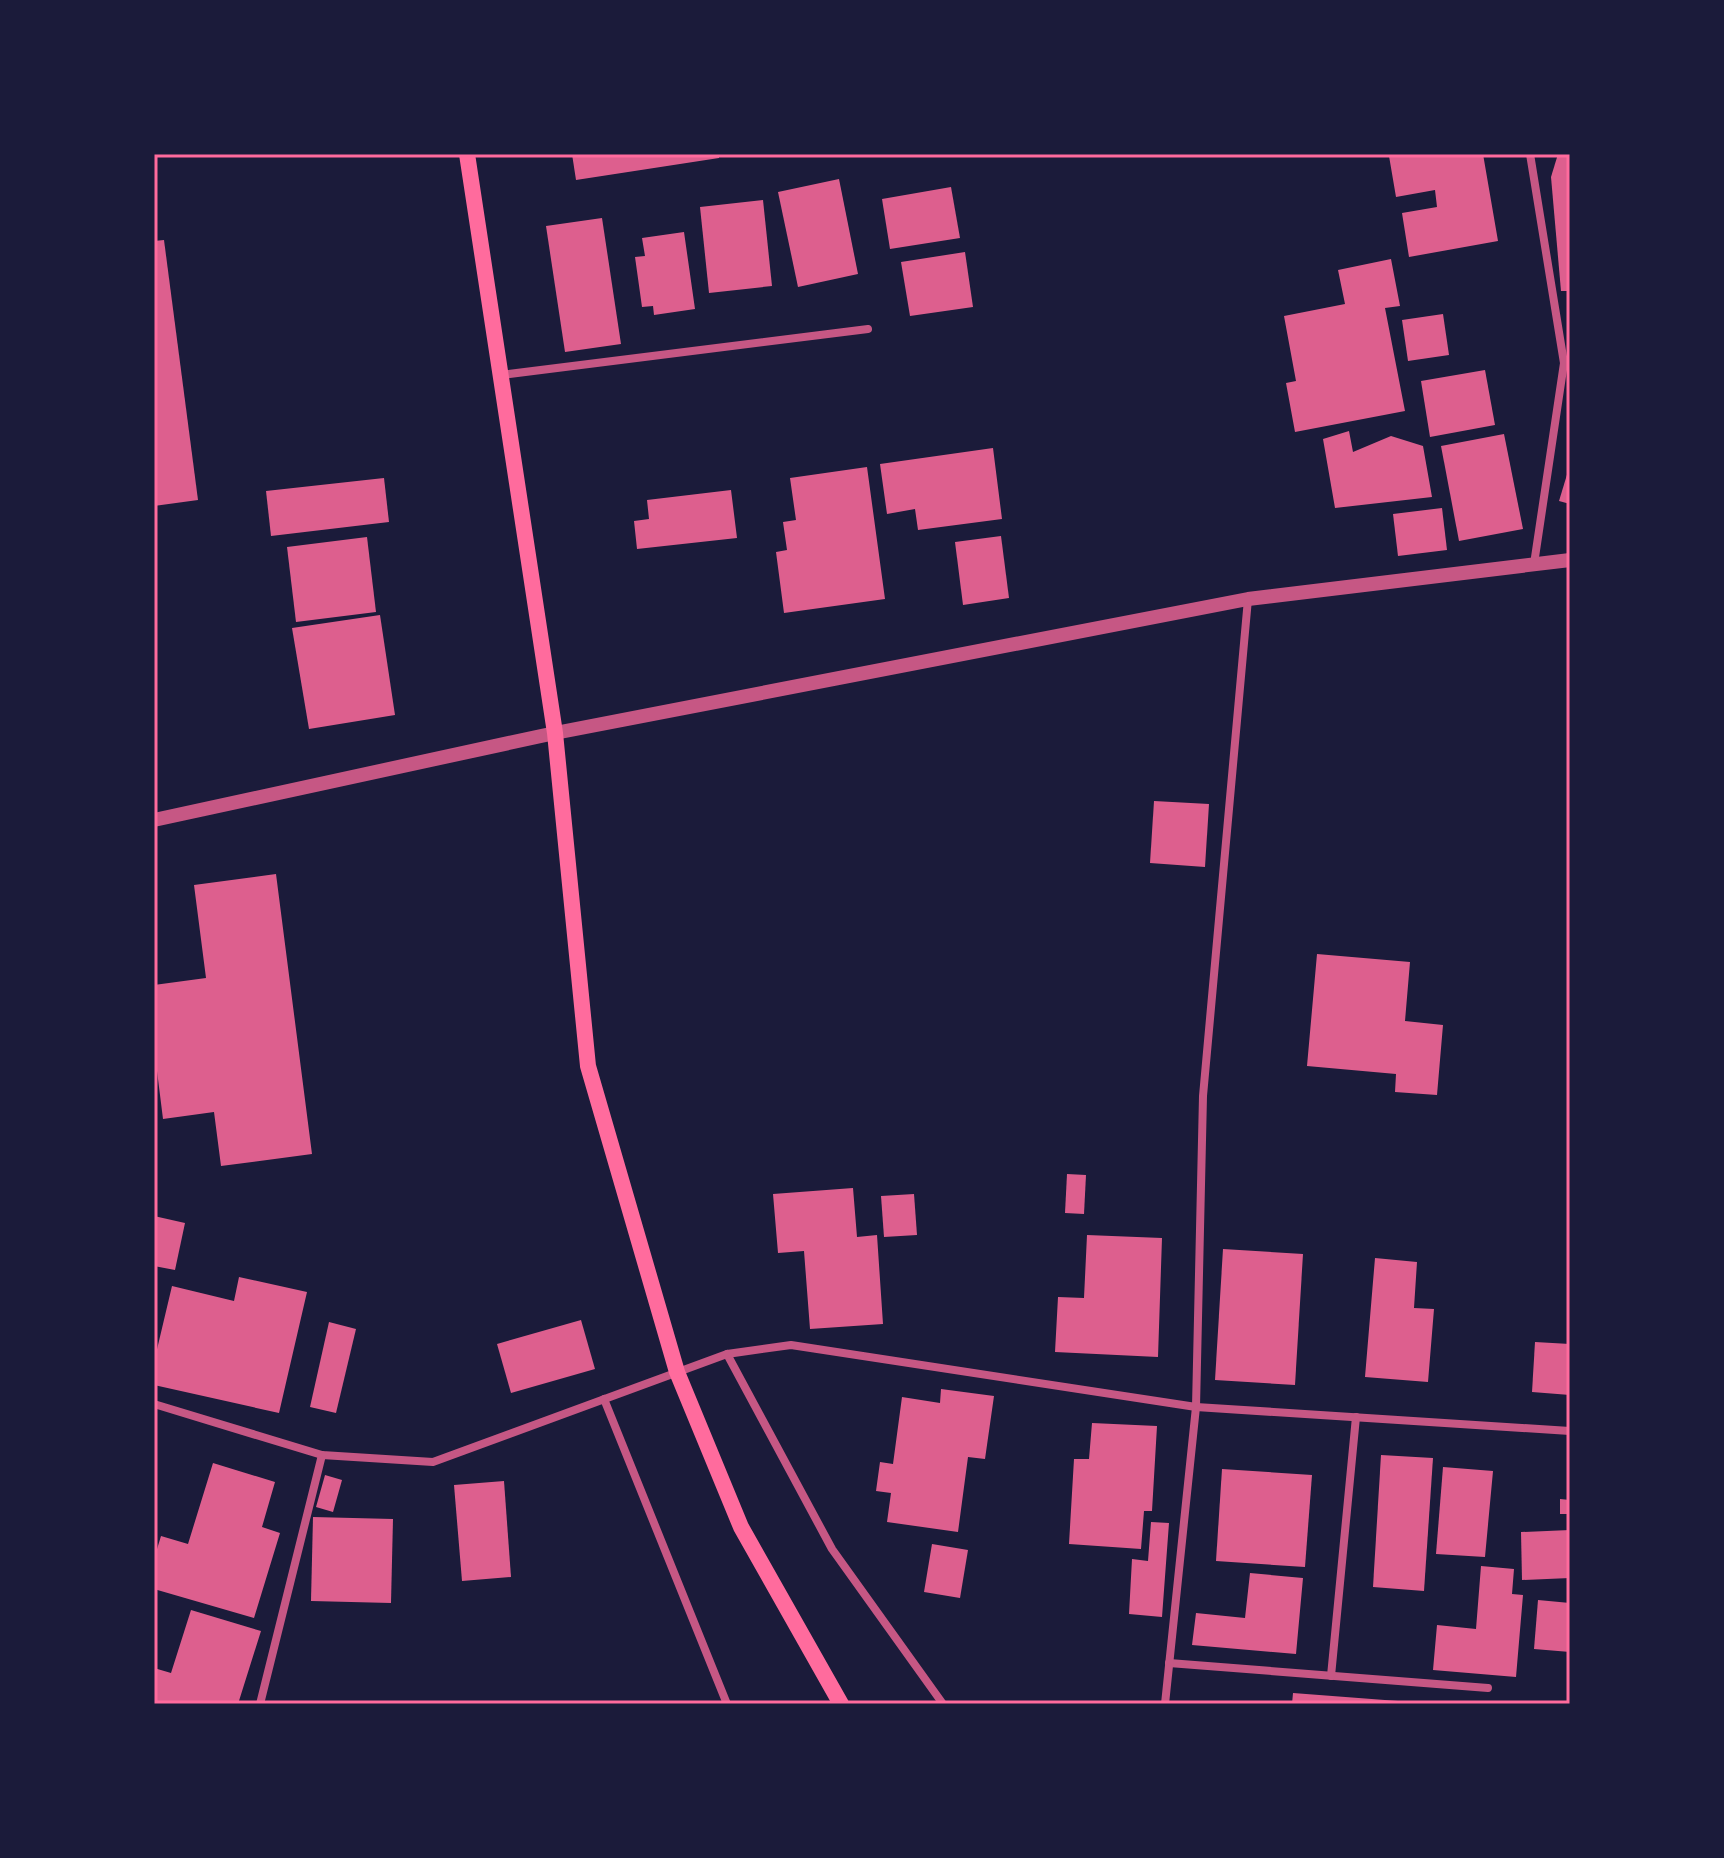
<svg xmlns="http://www.w3.org/2000/svg" width="1724" height="1858" viewBox="0 0 1724 1858" font-family="Signika,sans-serif">
  <style>
    .building { fill: #dd5f8e }
    .lines { fill: none; stroke-linecap: round; stroke-linejoin: round }
    .minor { stroke: #c65784; stroke-width: 8 }
    .tertiary { stroke: #c65784; stroke-width: 14 }
    .secondary { stroke: #ff6b9d; stroke-width: 16 }
    .neatline { fill: none; stroke: #ff6b9d; stroke-width: 3 }
  </style>
  <rect width="100%" height="100%" fill="#1b1b3a"/>
  <!-- building -->
  <g class="building">
    <path d="M 572,154 L 719,154 L 719,158 L 576,180 Z"/>
    <path d="M 1400,154 L 1483,154 L 1498,241 L 1409,257 L 1402,213 L 1437,207 L 1435,190 L 1396,197 L 1389,156 Z"/>
    <path d="M 1558,154 L 1570,154 L 1570,291 L 1561,291 L 1551,177 Z"/>
    <path d="M 839,179 L 858,274 L 798,287 L 778,192 Z"/>
    <path d="M 951,187 L 960,238 L 890,249 L 882,199 Z"/>
    <path d="M 763,200 L 772,286 L 709,293 L 700,207 Z"/>
    <path d="M 602,218 L 621,344 L 565,352 L 546,226 Z"/>
    <path d="M 684,232 L 695,309 L 654,315 L 653,306 L 642,307 L 635,257 L 645,256 L 642,238 Z"/>
    <path d="M 164,240 L 198,500 L 154,506 L 154,241 Z"/>
    <path d="M 965,252 L 973,307 L 910,316 L 901,262 Z"/>
    <path d="M 1391,259 L 1400,306 L 1385,308 L 1405,411 L 1295,432 L 1286,383 L 1296,381 L 1284,316 L 1345,304 L 1338,270 Z"/>
    <path d="M 1443,314 L 1449,355 L 1408,361 L 1402,320 Z"/>
    <path d="M 1485,370 L 1495,425 L 1430,437 L 1421,381 Z"/>
    <path d="M 1349,431 L 1353,452 L 1391,436 L 1423,446 L 1432,497 L 1335,508 L 1323,439 Z"/>
    <path d="M 1504,434 L 1523,529 L 1459,541 L 1441,446 Z"/>
    <path d="M 993,448 L 1002,519 L 918,530 L 915,509 L 887,514 L 880,464 Z"/>
    <path d="M 867,467 L 885,599 L 784,613 L 776,552 L 787,550 L 783,522 L 796,520 L 790,478 Z"/>
    <path d="M 1569,468 L 1570,468 L 1570,504 L 1559,501 Z"/>
    <path d="M 384,478 L 389,522 L 271,536 L 266,491 Z"/>
    <path d="M 731,490 L 737,538 L 637,549 L 634,521 L 649,519 L 647,500 Z"/>
    <path d="M 1442,508 L 1447,550 L 1398,556 L 1393,514 Z"/>
    <path d="M 1001,536 L 1009,598 L 963,605 L 955,542 Z"/>
    <path d="M 367,537 L 376,612 L 296,622 L 287,547 Z"/>
    <path d="M 380,615 L 395,715 L 309,729 L 292,628 Z"/>
    <path d="M 1154,801 L 1209,804 L 1205,867 L 1150,863 Z"/>
    <path d="M 276,874 L 312,1154 L 221,1166 L 214,1112 L 163,1119 L 154,1047 L 154,985 L 206,978 L 194,885 Z"/>
    <path d="M 1317,954 L 1410,962 L 1405,1021 L 1443,1025 L 1437,1095 L 1395,1092 L 1396,1074 L 1307,1066 Z"/>
    <path d="M 1067,1174 L 1086,1175 L 1084,1214 L 1065,1213 Z"/>
    <path d="M 853,1188 L 857,1237 L 877,1235 L 883,1324 L 810,1329 L 804,1251 L 778,1253 L 773,1194 Z"/>
    <path d="M 914,1194 L 917,1235 L 884,1237 L 881,1196 Z"/>
    <path d="M 154,1216 L 185,1223 L 175,1270 L 154,1266 Z"/>
    <path d="M 1087,1235 L 1162,1238 L 1158,1357 L 1055,1352 L 1058,1297 L 1084,1298 Z"/>
    <path d="M 1223,1249 L 1303,1254 L 1295,1385 L 1215,1380 Z"/>
    <path d="M 1375,1258 L 1417,1262 L 1414,1308 L 1434,1309 L 1428,1382 L 1365,1377 Z"/>
    <path d="M 239,1277 L 307,1292 L 279,1413 L 154,1385 L 154,1362 L 172,1286 L 234,1301 Z"/>
    <path d="M 581,1320 L 595,1369 L 511,1393 L 497,1344 Z"/>
    <path d="M 329,1322 L 356,1329 L 336,1413 L 310,1407 Z"/>
    <path d="M 1535,1342 L 1570,1344 L 1570,1395 L 1532,1392 Z"/>
    <path d="M 941,1389 L 994,1396 L 985,1459 L 968,1457 L 958,1532 L 887,1522 L 891,1493 L 876,1491 L 880,1462 L 893,1464 L 902,1397 L 940,1403 Z"/>
    <path d="M 1092,1423 L 1157,1426 L 1152,1511 L 1144,1511 L 1141,1549 L 1069,1544 L 1074,1459 L 1089,1459 Z"/>
    <path d="M 1381,1455 L 1433,1458 L 1424,1591 L 1373,1587 Z"/>
    <path d="M 213,1463 L 275,1482 L 262,1527 L 280,1533 L 254,1618 L 154,1589 L 154,1559 L 161,1536 L 188,1544 Z"/>
    <path d="M 1443,1467 L 1493,1471 L 1485,1557 L 1436,1554 Z"/>
    <path d="M 1222,1469 L 1312,1475 L 1305,1567 L 1216,1561 Z"/>
    <path d="M 325,1475 L 342,1480 L 333,1512 L 316,1507 Z"/>
    <path d="M 504,1481 L 511,1577 L 462,1581 L 454,1485 Z"/>
    <path d="M 1560,1499 L 1570,1500 L 1570,1514 L 1560,1514 Z"/>
    <path d="M 313,1517 L 393,1519 L 391,1603 L 311,1601 Z"/>
    <path d="M 1151,1522 L 1169,1523 L 1162,1617 L 1129,1614 L 1132,1559 L 1148,1561 Z"/>
    <path d="M 1570,1530 L 1570,1578 L 1522,1580 L 1521,1532 Z"/>
    <path d="M 932,1544 L 968,1550 L 960,1598 L 924,1592 Z"/>
    <path d="M 1481,1566 L 1514,1569 L 1512,1594 L 1523,1595 L 1516,1677 L 1433,1670 L 1437,1625 L 1476,1629 Z"/>
    <path d="M 1250,1573 L 1303,1578 L 1296,1654 L 1192,1645 L 1196,1613 L 1245,1618 Z"/>
    <path d="M 1538,1600 L 1570,1603 L 1570,1652 L 1534,1649 Z"/>
    <path d="M 191,1610 L 261,1631 L 238,1704 L 154,1704 L 154,1668 L 171,1673 Z"/>
    <path d="M 1293,1693 L 1411,1702 L 1411,1704 L 1292,1704 Z"/>
  </g>
  <g class="lines">
    <!-- minor -->
    <g class="minor">
      <path d="M 1530,154 L 1564,363 L 1534,564"/>
      <path d="M 501,375 L 868,329"/>
      <path d="M 727,1354 L 832,1549 L 943,1704"/>
      <path d="M 604,1399 L 727,1704"/>
      <path d="M 154,1404 L 322,1455 L 433,1462 L 727,1354 L 791,1345 L 1196,1407 L 1570,1431"/>
      <path d="M 1169,1663 L 1488,1688"/>
      <path d="M 1331,1676 L 1356,1417"/>
      <path d="M 260,1704 L 322,1455"/>
      <path d="M 1165,1704 L 1196,1407 L 1203,1096 L 1248,599"/>
    </g>
    <!-- tertiary -->
    <path class="tertiary" d="M 154,820 L 555,733 L 1248,599 L 1570,560"/>
    <!-- secondary -->
    <path class="secondary" d="M 467,154 L 555,733 L 588,1066 L 677,1372 L 741,1527 L 841,1704"/>
  </g>
  <!-- border -->
  <rect width="1724" height="1858" fill="none" stroke="#1b1b3a" stroke-width="312"/>
  <rect x="156" y="156" width="1412" height="1546" class="neatline"/>
</svg>
